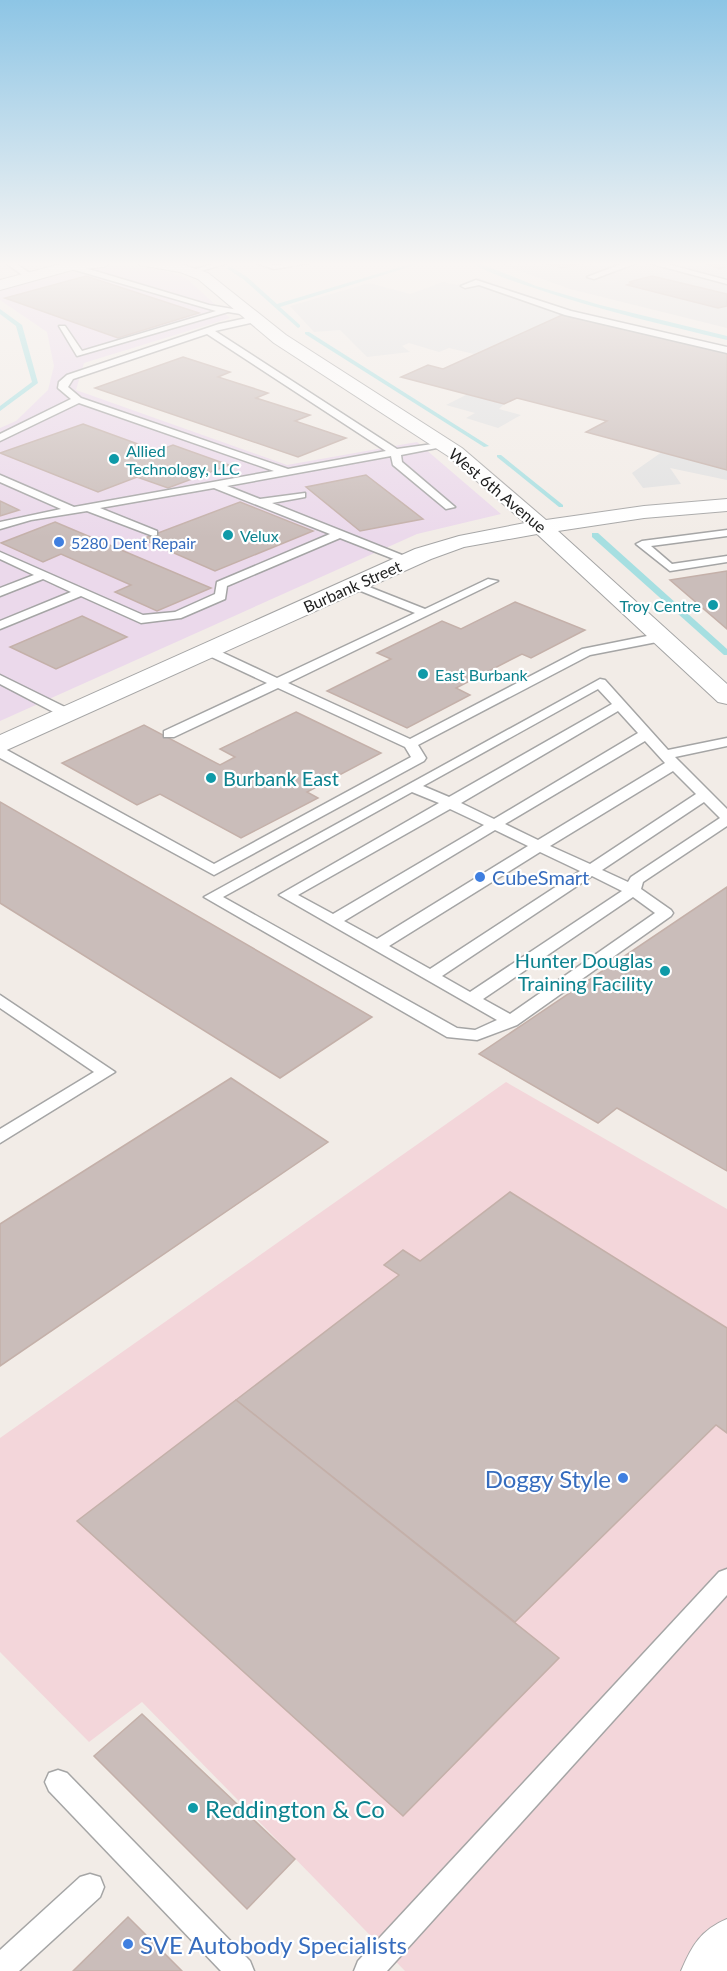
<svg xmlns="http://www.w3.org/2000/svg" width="727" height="1971" viewBox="0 0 727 1971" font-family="Lato,sans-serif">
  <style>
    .residential { fill: #dfdede }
    .commercial { fill: #f3d6da }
    .industrial { fill: #ebd9eb }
    .parking { fill: #e1e1e1 }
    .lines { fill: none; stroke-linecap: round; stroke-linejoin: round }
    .stream { fill: #a6dfe1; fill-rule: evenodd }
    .building { fill: #cabdba; stroke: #c4b0a9; stroke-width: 1.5 }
    .lane-casing { stroke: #a5a5a5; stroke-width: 3 }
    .street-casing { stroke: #a5a5a5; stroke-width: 2 }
    .lane { fill: #fff; fill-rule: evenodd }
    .street { fill: #fff; fill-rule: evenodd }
    .culture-dot { fill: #0f9aa8; stroke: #fff; stroke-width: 2 }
    .shop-dot { fill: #3f7fe0; stroke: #fff; stroke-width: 2 }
    .labels { text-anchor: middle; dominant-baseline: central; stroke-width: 4.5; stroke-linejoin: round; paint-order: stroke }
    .far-culture-label { font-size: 16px; fill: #0d838f; stroke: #fff; text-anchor: start }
    .far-street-label { font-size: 16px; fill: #212121; stroke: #fff }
    .far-shop-label { font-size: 16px; fill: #366cbe; stroke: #fff; text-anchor: start }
    .culture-label { font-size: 20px; fill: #0d838f; stroke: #fff; text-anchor: start }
    .shop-label { font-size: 20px; fill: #366cbe; stroke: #fff; text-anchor: start }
    .near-shop-label { font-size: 24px; fill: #366cbe; stroke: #fff; text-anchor: end }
    .near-culture-label { font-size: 24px; fill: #0d838f; stroke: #fff; text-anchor: start }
  </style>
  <rect width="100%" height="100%" fill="#f2ece7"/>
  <!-- residential -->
  <path class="residential" d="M 495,262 L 727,262 L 727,328 L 570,289 Z"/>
  <!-- commercial -->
  <path class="commercial" d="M 506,1082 L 727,1209 L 727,1971 L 405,1971 L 142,1702 L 89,1742 L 0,1652 L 0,1438 Z"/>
  <!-- industrial -->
  <path class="industrial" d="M 117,266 L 160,269 L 186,278 L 230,318 L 84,363 L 76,390 L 287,465 L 417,442 L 501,514 L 417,534 L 0,721 L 0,428 L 16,421 L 48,390 L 54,366 L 47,332 L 0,300 L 0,288 L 76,268 Z"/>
  <!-- parking -->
  <g class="parking">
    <path d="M 603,262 L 727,262 L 727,290 L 652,272 L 660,268 L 644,264 L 634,267 L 645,271 L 609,285 L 568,274 Z"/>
    <path d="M 478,278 L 572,311 L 474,354 L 449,348 L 439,352 L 409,343 L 402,346 L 410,352 L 367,357 L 340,330 L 314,332 L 290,306 L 369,283 L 410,294 L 443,282 L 457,285 Z"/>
    <path d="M 468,394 L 504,404 L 499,409 L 521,415 L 498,428 L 466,418 L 475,413 L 446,405 Z"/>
    <path d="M 662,452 L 727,470 L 727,480 L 670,468 L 681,484 L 643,488 L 632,473 Z"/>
  </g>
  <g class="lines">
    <!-- stream -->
    <g class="stream">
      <path d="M 417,262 L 425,262 L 280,307 L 300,325 L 300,327 L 298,328 L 243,279 L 226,268 L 231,267 L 247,277 L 277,304 Z"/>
      <path d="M 470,262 L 477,262 L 536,286 L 600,305 L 727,336 L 727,340 C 665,325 603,311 543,291 C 519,283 491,275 470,262 Z"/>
      <path d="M 0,309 L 22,325 L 38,383 L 0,411 L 0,406 L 32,382 L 16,326 L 0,314 Z"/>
      <path d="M 305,332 L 309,332 L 489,446 L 484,447 L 305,334 Z"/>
      <path d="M 497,455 L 501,455 L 563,505 L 563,507 L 559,507 L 497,457 Z"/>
      <path d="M 592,533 L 598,533 L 727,649 L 727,655 L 724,655 L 592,537 Z"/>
    </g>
  </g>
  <!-- building -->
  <g class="building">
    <path d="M 540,262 L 587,262 L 562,268 Z"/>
    <path d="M 701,262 L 727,262 L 727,266 L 720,269 Z"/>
    <path d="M 86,276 L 199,313 L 118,338 L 5,298 Z"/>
    <path d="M 652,276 L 727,294 L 727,306 L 718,308 L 627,285 L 633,283 L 629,282 Z"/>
    <path d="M 562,315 L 727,353 L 727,470 L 586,432 L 607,421 L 517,398 L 504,404 L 401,377 L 428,365 L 443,369 Z"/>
    <path d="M 183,357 L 230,372 L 218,377 L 268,393 L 256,398 L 310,415 L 295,421 L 346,438 L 298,457 L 95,388 Z"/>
    <path d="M 83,424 L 157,451 L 173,445 L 229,465 L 168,488 L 137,477 L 98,492 L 0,453 Z"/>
    <path d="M 366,475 L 423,519 L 360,531 L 306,487 Z"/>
    <path d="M 0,501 L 19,510 L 0,516 Z"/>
    <path d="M 240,502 L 313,531 L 215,571 L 142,539 Z"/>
    <path d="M 55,522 L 211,588 L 157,611 L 115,592 L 131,585 L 61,554 L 43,562 L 1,543 Z"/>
    <path d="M 727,571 L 727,629 L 670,580 Z"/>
    <path d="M 515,602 L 585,630 L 531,658 L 522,654 L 456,688 L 470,695 L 407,728 L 327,691 L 391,659 L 377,653 L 442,621 L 461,629 Z"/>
    <path d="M 82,616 L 127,637 L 56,669 L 10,647 Z"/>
    <path d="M 296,712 L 381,753 L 307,792 L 318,798 L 241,838 L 160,794 L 137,805 L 62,763 L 144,725 L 220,765 L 235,757 L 220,749 Z"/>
    <path d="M 0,802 L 372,1017 L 280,1078 L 0,903 Z"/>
    <path d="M 727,887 L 727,1171 L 617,1108 L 598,1123 L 479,1054 Z"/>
    <path d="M 231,1078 L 328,1142 L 0,1366 L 0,1224 Z"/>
    <path d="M 510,1192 L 727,1328 L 727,1433 L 716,1425 L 515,1622 L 236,1400 L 399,1275 L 384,1265 L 403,1250 L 420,1261 Z"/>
    <path d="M 236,1400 L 559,1658 L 403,1816 L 77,1521 Z"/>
    <path d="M 142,1714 L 295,1859 L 247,1909 L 94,1756 Z"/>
    <path d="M 128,1917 L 182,1971 L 73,1971 Z"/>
  </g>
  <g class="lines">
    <!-- lane casing -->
    <g class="lane-casing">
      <g id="lane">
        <path d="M 4,262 L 14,262 L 35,277 L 28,279 Z"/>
        <path d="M 66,262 L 74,262 L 75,265 L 209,305 L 251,312 L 247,315 L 228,312 L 77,356 L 59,326 L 65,326 L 82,351 L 216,311 L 68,268 Z"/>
        <path d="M 218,262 L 232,262 L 194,273 L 190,271 Z"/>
        <path d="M 253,262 L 274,265 L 315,262 L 274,269 Z"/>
        <path d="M 627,262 L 639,262 L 594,279 L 587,277 Z"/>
        <path d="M 645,262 L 659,262 L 727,280 L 727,284 Z"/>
        <path d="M 476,280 L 571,311 L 727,347 L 727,353 L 565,315 L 479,285 L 465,288 L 461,286 Z"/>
        <path d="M 256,316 L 260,319 L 259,321 L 215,331 L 397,449 L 447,442 L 447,446 L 401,455 L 402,462 L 455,507 L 446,509 L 393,465 L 391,456 L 227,486 L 260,499 L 305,493 L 305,497 L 272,503 L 412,559 L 412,563 L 404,563 L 340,538 L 227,586 L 225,599 L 181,618 L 141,623 L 81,596 L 0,629 L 0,621 L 71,592 L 43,579 L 0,596 L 0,588 L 34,575 L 0,559 L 0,552 L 143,615 L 175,612 L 215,594 L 217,582 L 330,534 L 214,488 L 100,508 L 157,531 L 157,535 L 153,536 L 87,511 L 31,520 L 0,529 L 0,522 L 61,509 L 0,482 L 0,475 L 74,507 L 274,471 L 79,403 L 0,441 L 0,434 L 71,399 L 58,388 L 59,382 L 67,375 L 219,324 ZM 207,334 L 386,451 L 288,469 L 81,398 L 68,387 L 73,379 Z"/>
        <path d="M 727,530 L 727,536 L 651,546 L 672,564 L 727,556 L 727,562 L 670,571 L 636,544 L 642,541 Z"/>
        <path d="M 488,579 L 498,581 L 288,683 L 410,739 L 582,649 L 662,633 L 668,637 L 662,641 L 590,655 L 418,745 L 426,758 L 424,761 L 214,875 L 0,758 L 0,748 L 5,749 L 214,864 L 411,757 L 405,747 L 278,688 L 174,737 L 164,737 L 164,731 L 267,683 L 205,654 L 205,648 L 213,648 L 277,678 L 415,613 L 351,587 L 351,583 L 359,583 L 425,609 Z"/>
        <path d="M 0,675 L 73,711 L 75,714 L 68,718 L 63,717 L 0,684 Z"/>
        <path d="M 600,679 L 605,680 L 668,750 L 727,738 L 727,746 L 675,757 L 727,809 L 727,826 L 643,882 L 641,889 L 671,910 L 673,913 L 671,916 L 517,1025 L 477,1040 L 447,1037 L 204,897 ZM 598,689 L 612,704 L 449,797 L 423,786 ZM 618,711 L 638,733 L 494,819 L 461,803 ZM 645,741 L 665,763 L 538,840 L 505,824 ZM 673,771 L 696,794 L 590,864 L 550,846 ZM 412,792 L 439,803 L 279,895 L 497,1020 L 475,1030 L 457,1028 L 223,897 ZM 704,802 L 720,818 L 631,877 L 628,882 L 602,870 ZM 450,809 L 484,825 L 333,914 L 298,895 ZM 495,830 L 528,846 L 377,939 L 344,921 ZM 540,852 L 580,871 L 430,969 L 389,946 ZM 592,876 L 622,891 L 470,992 L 442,976 ZM 633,897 L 655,913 L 510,1014 L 483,999 Z"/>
        <path d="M 0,995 L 115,1072 L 0,1143 L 0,1129 L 94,1072 L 0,1008 Z"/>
        <path d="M 727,1569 L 727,1595 L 387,1971 L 354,1971 L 358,1961 L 719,1572 Z"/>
        <path d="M 58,1770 L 67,1773 L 250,1961 L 254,1971 L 221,1971 L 49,1791 L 45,1782 L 49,1773 Z"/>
        <path d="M 90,1874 L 100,1877 L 104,1887 L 100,1897 L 19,1971 L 0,1971 L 0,1950 L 80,1877 Z"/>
      </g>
    </g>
    <!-- street casing -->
    <g class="street-casing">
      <g id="street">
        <path d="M 68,262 L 111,262 L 104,267 L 72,270 L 0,290 L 0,280 Z"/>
        <path d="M 137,262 L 175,262 L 208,273 L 286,335 L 462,448 L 546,520 L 644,506 L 727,499 L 727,511 L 644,518 L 558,531 L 727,684 L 727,704 L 718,702 L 537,534 L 464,547 L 431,559 L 0,753 L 0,735 L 415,549 L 459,536 L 525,523 L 448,456 L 274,343 L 198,279 L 180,272 L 139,265 Z"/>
        <path d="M 727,1919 L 727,1971 L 681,1971 C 692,1945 701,1930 727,1919 Z"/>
      </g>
    </g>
    <!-- lane -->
    <use href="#lane" class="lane"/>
    <!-- street -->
    <use href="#street" class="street"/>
  </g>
  <!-- sky -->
  <linearGradient id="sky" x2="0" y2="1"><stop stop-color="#8dc5e5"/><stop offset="0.49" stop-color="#f9f6f4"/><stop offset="1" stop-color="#f9f6f4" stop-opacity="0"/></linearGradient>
  <rect width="727" height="538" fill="url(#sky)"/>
  <!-- markers -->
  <g class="culture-dot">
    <circle cx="114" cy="459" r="6"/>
    <circle cx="228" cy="535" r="6"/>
    <circle cx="713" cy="605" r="6"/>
    <circle cx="423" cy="674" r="6"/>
    <circle cx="211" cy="778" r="6"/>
    <circle cx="665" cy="971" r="6"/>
    <circle cx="193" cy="1808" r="6"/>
  </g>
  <g class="shop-dot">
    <circle cx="59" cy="542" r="6"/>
    <circle cx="480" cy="877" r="6"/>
    <circle cx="623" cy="1478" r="6"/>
    <circle cx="128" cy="1944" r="6"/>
  </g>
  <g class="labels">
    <!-- far-culture labels -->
    <g class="far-culture-label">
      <text x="126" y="450">Allied<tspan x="126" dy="18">Technology, LLC</tspan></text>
      <text x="240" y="535">Velux</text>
      <text x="701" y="605" text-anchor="end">Troy Centre</text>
      <text x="435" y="674">East Burbank</text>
    </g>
    <!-- far-street labels -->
    <g class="far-street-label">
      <text transform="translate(498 490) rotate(40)">West 6th Avenue</text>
      <text transform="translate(352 586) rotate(-24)">Burbank Street</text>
    </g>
    <!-- far-shop labels -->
    <g class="far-shop-label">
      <text x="71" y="542">5280 Dent Repair</text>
    </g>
    <!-- culture labels -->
    <g class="culture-label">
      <text x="223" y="778">Burbank East</text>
      <text x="653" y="960" text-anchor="end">Hunter Douglas<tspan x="653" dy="23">Training Facility</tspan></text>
    </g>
    <!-- shop labels -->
    <g class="shop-label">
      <text x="492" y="877">CubeSmart</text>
    </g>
    <!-- near-shop labels -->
    <g class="near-shop-label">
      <text x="611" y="1478">Doggy Style</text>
      <text x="140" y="1944" text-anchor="start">SVE Autobody Specialists</text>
    </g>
    <!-- near-culture labels -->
    <g class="near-culture-label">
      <text x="205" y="1808">Reddington &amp; Co</text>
    </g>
  </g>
</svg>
